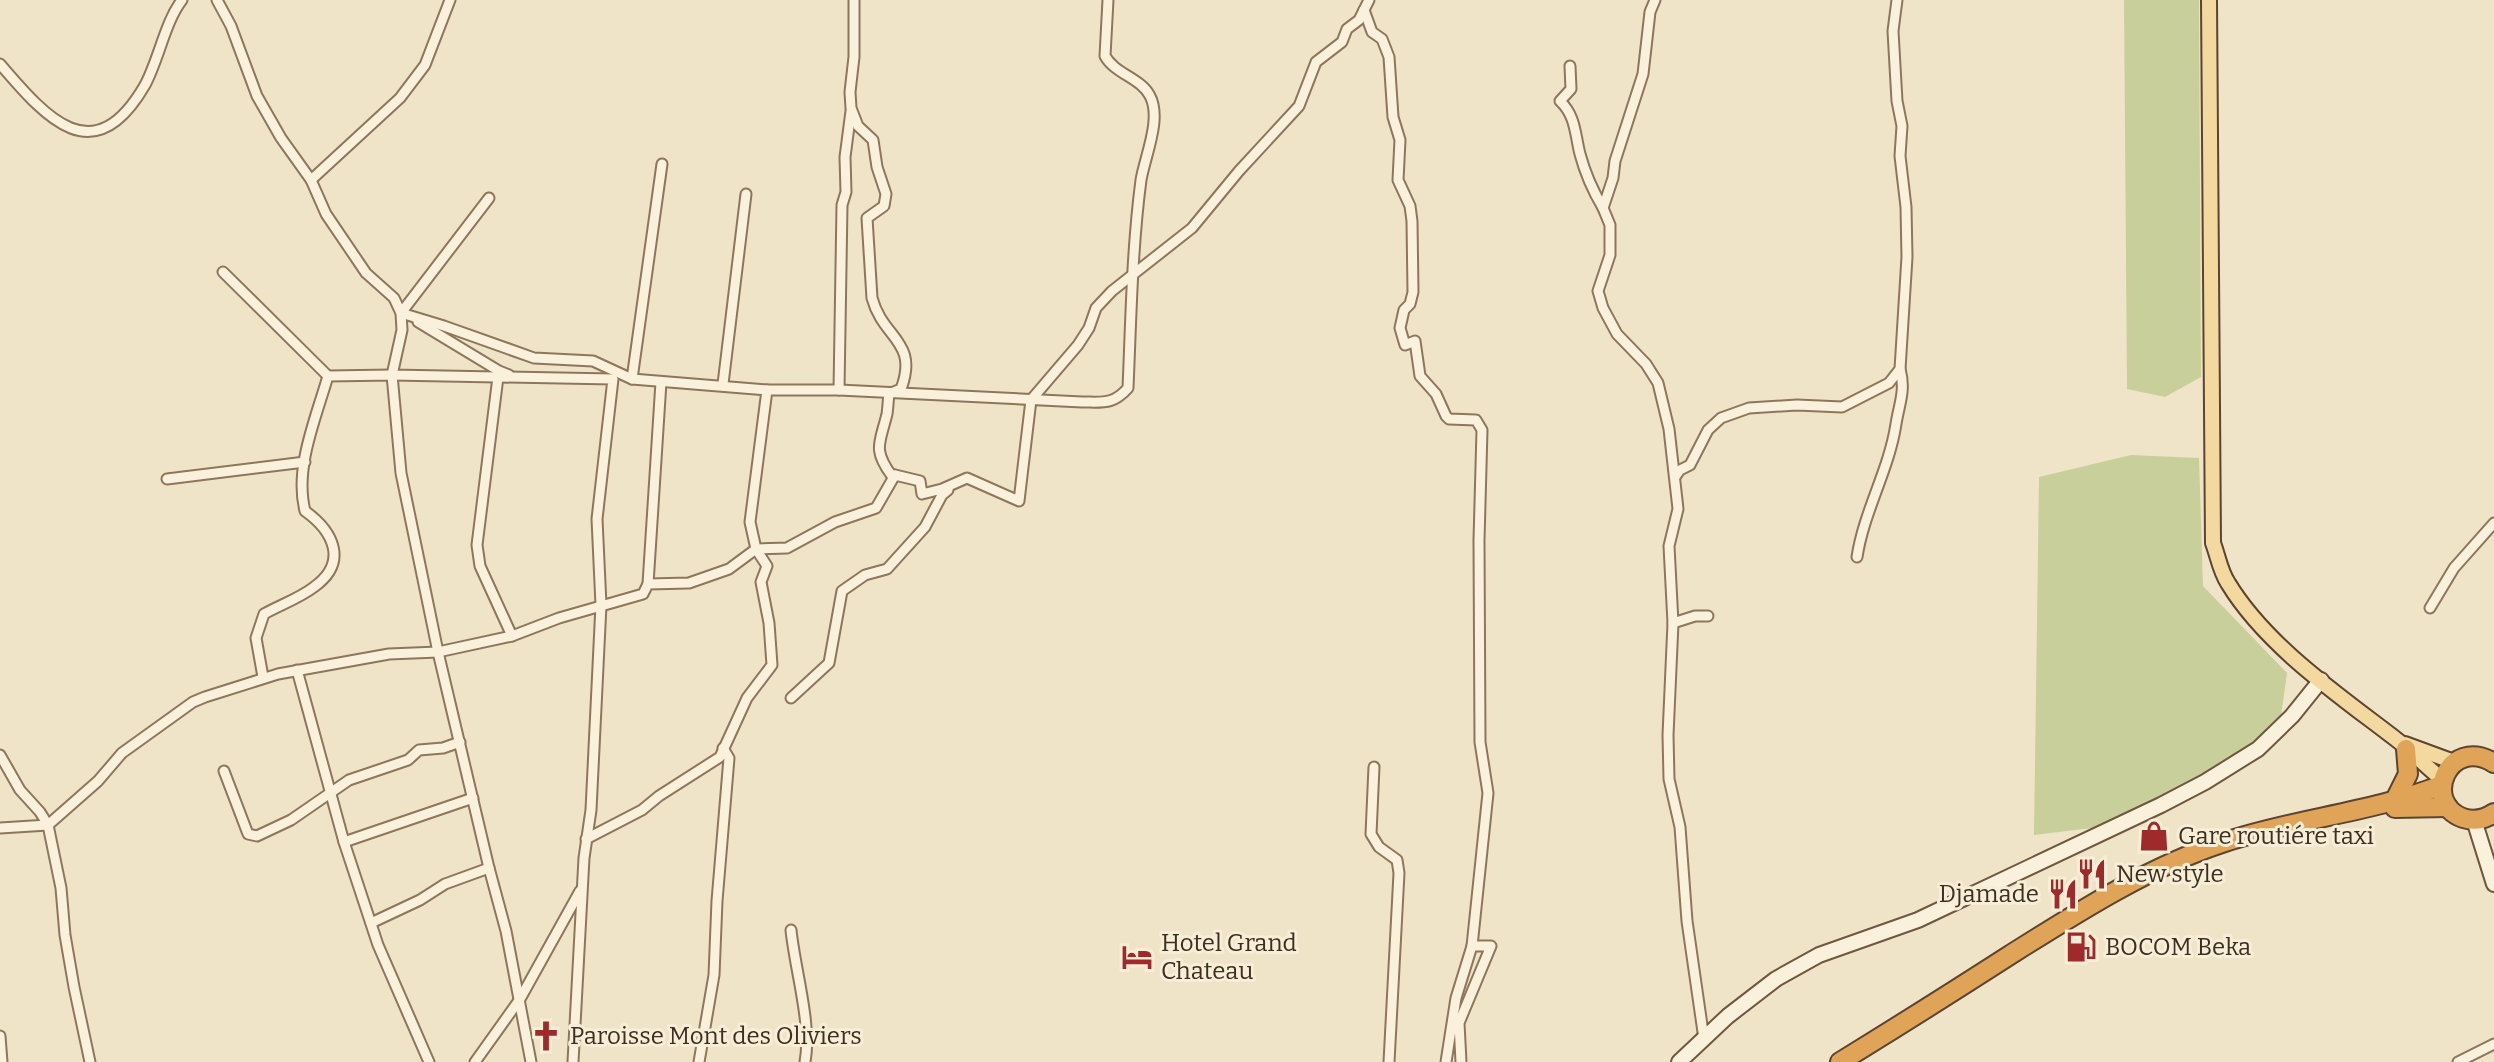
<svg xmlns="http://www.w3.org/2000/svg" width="2494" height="1062" viewBox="0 0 2494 1062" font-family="Bitter,serif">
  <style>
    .green { fill: #c9cf9b }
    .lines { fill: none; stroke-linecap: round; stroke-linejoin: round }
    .street-casing { stroke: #8d765c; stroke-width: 13 }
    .secondary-casing { stroke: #6f573f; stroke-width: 18 }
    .primary-casing { stroke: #5b4430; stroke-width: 18 }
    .highway-casing { stroke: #5b4430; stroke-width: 22 }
    .street { stroke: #faf1dc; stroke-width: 9 }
    .secondary { stroke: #faf1dc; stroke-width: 14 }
    .primary { stroke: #f3d9a0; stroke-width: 14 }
    .highway { stroke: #e0a458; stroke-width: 18 }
    .labels { text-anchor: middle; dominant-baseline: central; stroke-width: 6; stroke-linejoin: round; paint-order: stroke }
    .poi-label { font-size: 24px; fill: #3d2e20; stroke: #f7eed8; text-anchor: start }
  </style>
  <rect width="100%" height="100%" fill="#f0e4c8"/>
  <!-- green -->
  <g class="green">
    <path d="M 2124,0 L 2199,0 L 2201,377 L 2165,397 L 2127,389 Z"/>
    <path d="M 2131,455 L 2199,458 L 2203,586 L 2287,673 L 2280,723 L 2237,763 L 2186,795 L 2092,828 L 2034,835 L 2039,477 Z"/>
  </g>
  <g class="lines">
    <!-- street casing -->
    <g class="street-casing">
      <g id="street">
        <path d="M 217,0 L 231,26 L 257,96 L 281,138 L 311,180 L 326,214 L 366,273 L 394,298 L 401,313 L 402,330 L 392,375 L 613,379 L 597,519 L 601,605 L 591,810 L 584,858 L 573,1062"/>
        <path d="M 854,0 L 854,57 L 850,92 L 851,108 L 858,126 L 873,140 L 877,167 L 886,194 L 884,206 L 867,218 L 872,298 C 883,339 919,341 901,389 L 889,394 C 888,401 888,408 887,414 C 880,443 872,449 892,476 L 895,475"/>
        <path d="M 1655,0 L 1650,12 L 1643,74 L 1615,161 L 1613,178 L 1603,208 L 1610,225 L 1610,255 L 1598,291 L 1603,308 L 1617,334 L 1646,364 L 1658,383 L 1669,429 L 1678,509 L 1669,546 L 1673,623 L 1668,735 L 1669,779 L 1680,827 L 1687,921 L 1704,1039"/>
        <path d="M 1364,10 L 1372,32 L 1382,39 L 1389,57 L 1393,117 L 1400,140 L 1398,180 L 1410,206 L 1412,221 L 1413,292 L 1410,304 L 1404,310 L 1400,328 L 1405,345 L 1415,341 L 1420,376 L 1436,394 L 1446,416 L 1449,419 L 1476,420 L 1482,430 L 1479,540 L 1480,742 L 1488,793 L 1472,946 L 1456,998 L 1446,1062"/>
        <path d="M 0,64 C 47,119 94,173 145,85 C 159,59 165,22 182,0"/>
        <path d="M 1570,66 L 1571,89 L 1560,101 C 1576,116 1575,135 1580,154 C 1585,173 1593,191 1603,208"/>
        <path d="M 311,180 L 400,98 L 425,65 L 450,0"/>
        <path d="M 489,198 L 401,313 L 444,326 L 534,358 L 593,361 L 632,379 L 767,390 L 750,522 L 756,549 L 767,566 L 761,582 L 769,623 L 772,665 L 747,698 L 720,757 L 659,796 L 642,810 L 586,839"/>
        <path d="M 223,272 L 328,376"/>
        <path d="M 418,322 L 499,371 L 509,375"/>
        <path d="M 498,377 L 477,545 L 480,566 L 512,636"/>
        <path d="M 632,379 L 662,164"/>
        <path d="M 723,384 L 746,194"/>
        <path d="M 767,390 L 839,390 L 1082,402 C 1103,402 1113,405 1128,388 C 1131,319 1132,248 1141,180 C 1145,156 1162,119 1150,96 C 1141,78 1115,74 1105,56 L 1108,0"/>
        <path d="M 839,390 L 842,205 L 846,192 L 845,157 L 851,111"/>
        <path d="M 1675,477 L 1680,470 L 1690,465 L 1708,430 L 1721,418 L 1749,408 L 1797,405 L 1842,407 L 1889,383 L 1900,369 L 1907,257 L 1906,207 L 1900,156 L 1902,126 L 1897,101 L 1893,31 L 1897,0"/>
        <path d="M 167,479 L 305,462"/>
        <path d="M 1857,557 C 1864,511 1889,470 1896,424 C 1899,404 1906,391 1900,369"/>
        <path d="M 648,584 L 661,382"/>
        <path d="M 2430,608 L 2454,568 L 2494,523"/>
        <path d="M 1673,623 L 1695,616 L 1708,616"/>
        <path d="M 297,670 L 344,842 L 378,945 L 429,1062"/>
        <path d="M 263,677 L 256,638 L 264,614 C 280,605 300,598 314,587 C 349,562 333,531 305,511 C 294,468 316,418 328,376 L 392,375 L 401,473 L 438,652 L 489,868 L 506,931 L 531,1062"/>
        <path d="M 791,698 L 829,663 L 842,591 L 865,575 L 887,569 L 925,527 L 942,495 L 948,490"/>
        <path d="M 0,755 L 20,790 L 40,812 L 48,825 L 61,888 L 65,935 L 74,987 L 90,1062"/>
        <path d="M 1374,767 L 1371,834 L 1379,847 L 1397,860 L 1399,873 L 1389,1062"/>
        <path d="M 224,771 L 248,834 L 257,836 L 291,820 L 349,780 L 408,760 L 419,750 L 443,748 L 460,742"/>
        <path d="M 0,828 L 48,825 L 98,781 L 122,753 L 193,702 L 205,697 L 278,674 L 389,654 L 438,652 L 512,636 L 559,618 L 643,594 L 648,584 L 689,583 L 729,569 L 756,549 L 787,548 L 835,522 L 876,508 L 895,475 L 920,481 L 922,494 L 942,489 L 967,478 L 1019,501 L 1031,400 L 1078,345 L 1089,328 L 1096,308 L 1112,291 L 1192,228 L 1239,171 L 1299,106 L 1316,62 L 1342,42 L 1347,29 L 1359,20 L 1369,0"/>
        <path d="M 344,842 L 473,798"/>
        <path d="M 371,923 L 420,900 L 445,884 L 489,868"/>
        <path d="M 791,930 C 795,970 812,1024 805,1062"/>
        <path d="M 0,1036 L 2,1062"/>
        <path d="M 475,1062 L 520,999 L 580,891"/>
        <path d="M 699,1062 L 714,975 L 717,901 L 729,758 L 723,748"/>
        <path d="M 1461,1062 L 1459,1023 L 1491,946 L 1472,946"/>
        <path d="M 2458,1062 L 2494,1044"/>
      </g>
    </g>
    <!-- secondary casing -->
    <g class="secondary-casing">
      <g id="secondary">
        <path d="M 2474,820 L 2494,884"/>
        <path d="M 1679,1062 L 1728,1016 L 1776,979 L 1819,955 L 1918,920 L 2161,805 L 2205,782 L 2258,749 L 2292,716 L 2321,680"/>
      </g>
    </g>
    <!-- primary casing -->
    <g class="primary-casing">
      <g id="primary">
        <path d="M 2209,0 L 2213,543 C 2218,556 2220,571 2228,583 C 2266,646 2340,696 2397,740 C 2413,752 2427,768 2443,780"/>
        <path d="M 2405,744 L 2454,762"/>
      </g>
    </g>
    <!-- highway casing -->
    <g class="highway-casing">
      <g id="highway">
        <path d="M 2494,763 C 2448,735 2421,803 2463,818 C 2475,822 2485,819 2494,813"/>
        <path d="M 2394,802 L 2408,774 L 2406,749"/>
        <path d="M 2395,808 L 2448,807"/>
        <path d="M 1840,1062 C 1897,1027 1954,991 2010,955 C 2078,912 2148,867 2225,842 C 2297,818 2370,813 2442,785"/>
      </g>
    </g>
    <!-- street -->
    <use href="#street" class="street"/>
    <!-- secondary -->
    <use href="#secondary" class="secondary"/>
    <!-- primary -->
    <use href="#primary" class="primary"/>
    <!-- highway -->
    <use href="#highway" class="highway"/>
  </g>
  <!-- icons -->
  <defs>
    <g id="shop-bare" transform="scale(2.4)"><path d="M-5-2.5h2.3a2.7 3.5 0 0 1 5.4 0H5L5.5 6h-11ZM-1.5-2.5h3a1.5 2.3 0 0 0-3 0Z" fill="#9e2a2b" stroke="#f7eed8" stroke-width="2.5" paint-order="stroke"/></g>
    <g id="restaurant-bare" transform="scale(2.4)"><path d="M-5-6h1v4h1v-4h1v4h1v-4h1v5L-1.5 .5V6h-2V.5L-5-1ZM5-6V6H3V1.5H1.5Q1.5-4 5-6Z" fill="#9e2a2b" stroke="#f7eed8" stroke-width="2.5" paint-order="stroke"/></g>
    <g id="fuel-bare" transform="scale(2.4)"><path d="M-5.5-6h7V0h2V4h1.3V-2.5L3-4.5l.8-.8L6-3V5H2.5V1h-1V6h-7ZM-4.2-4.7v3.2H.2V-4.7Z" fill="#9e2a2b" stroke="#f7eed8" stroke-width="2.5" paint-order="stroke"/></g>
    <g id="hotel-bare" transform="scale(2.4)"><path d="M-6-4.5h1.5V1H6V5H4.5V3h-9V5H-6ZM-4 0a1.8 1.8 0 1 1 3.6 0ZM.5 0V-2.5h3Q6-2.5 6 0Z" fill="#9e2a2b" stroke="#f7eed8" stroke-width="2.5" paint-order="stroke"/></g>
    <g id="church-bare" transform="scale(2.4)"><path d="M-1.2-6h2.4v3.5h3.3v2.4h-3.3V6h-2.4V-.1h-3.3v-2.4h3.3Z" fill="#9e2a2b" stroke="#f7eed8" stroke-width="2.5" paint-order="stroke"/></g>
  </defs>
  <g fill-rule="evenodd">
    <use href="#shop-bare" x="2154" y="836"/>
    <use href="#restaurant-bare" x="2092" y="874"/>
    <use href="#restaurant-bare" x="2063" y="894"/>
    <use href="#fuel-bare" x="2081" y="947"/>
    <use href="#hotel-bare" x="1137" y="957"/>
    <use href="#church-bare" x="546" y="1036"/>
  </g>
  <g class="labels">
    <!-- poi labels -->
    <g class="poi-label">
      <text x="2178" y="836">Gare routiére taxi</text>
      <text x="2116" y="874">New style</text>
      <text x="2039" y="894" text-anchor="end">Djamade</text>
      <text x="1161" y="943">Hotel Grand<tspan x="1161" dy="28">Chateau</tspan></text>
      <text x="2105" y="947">BOCOM Beka</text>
      <text x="570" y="1036">Paroisse Mont des Oliviers</text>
    </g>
  </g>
</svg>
